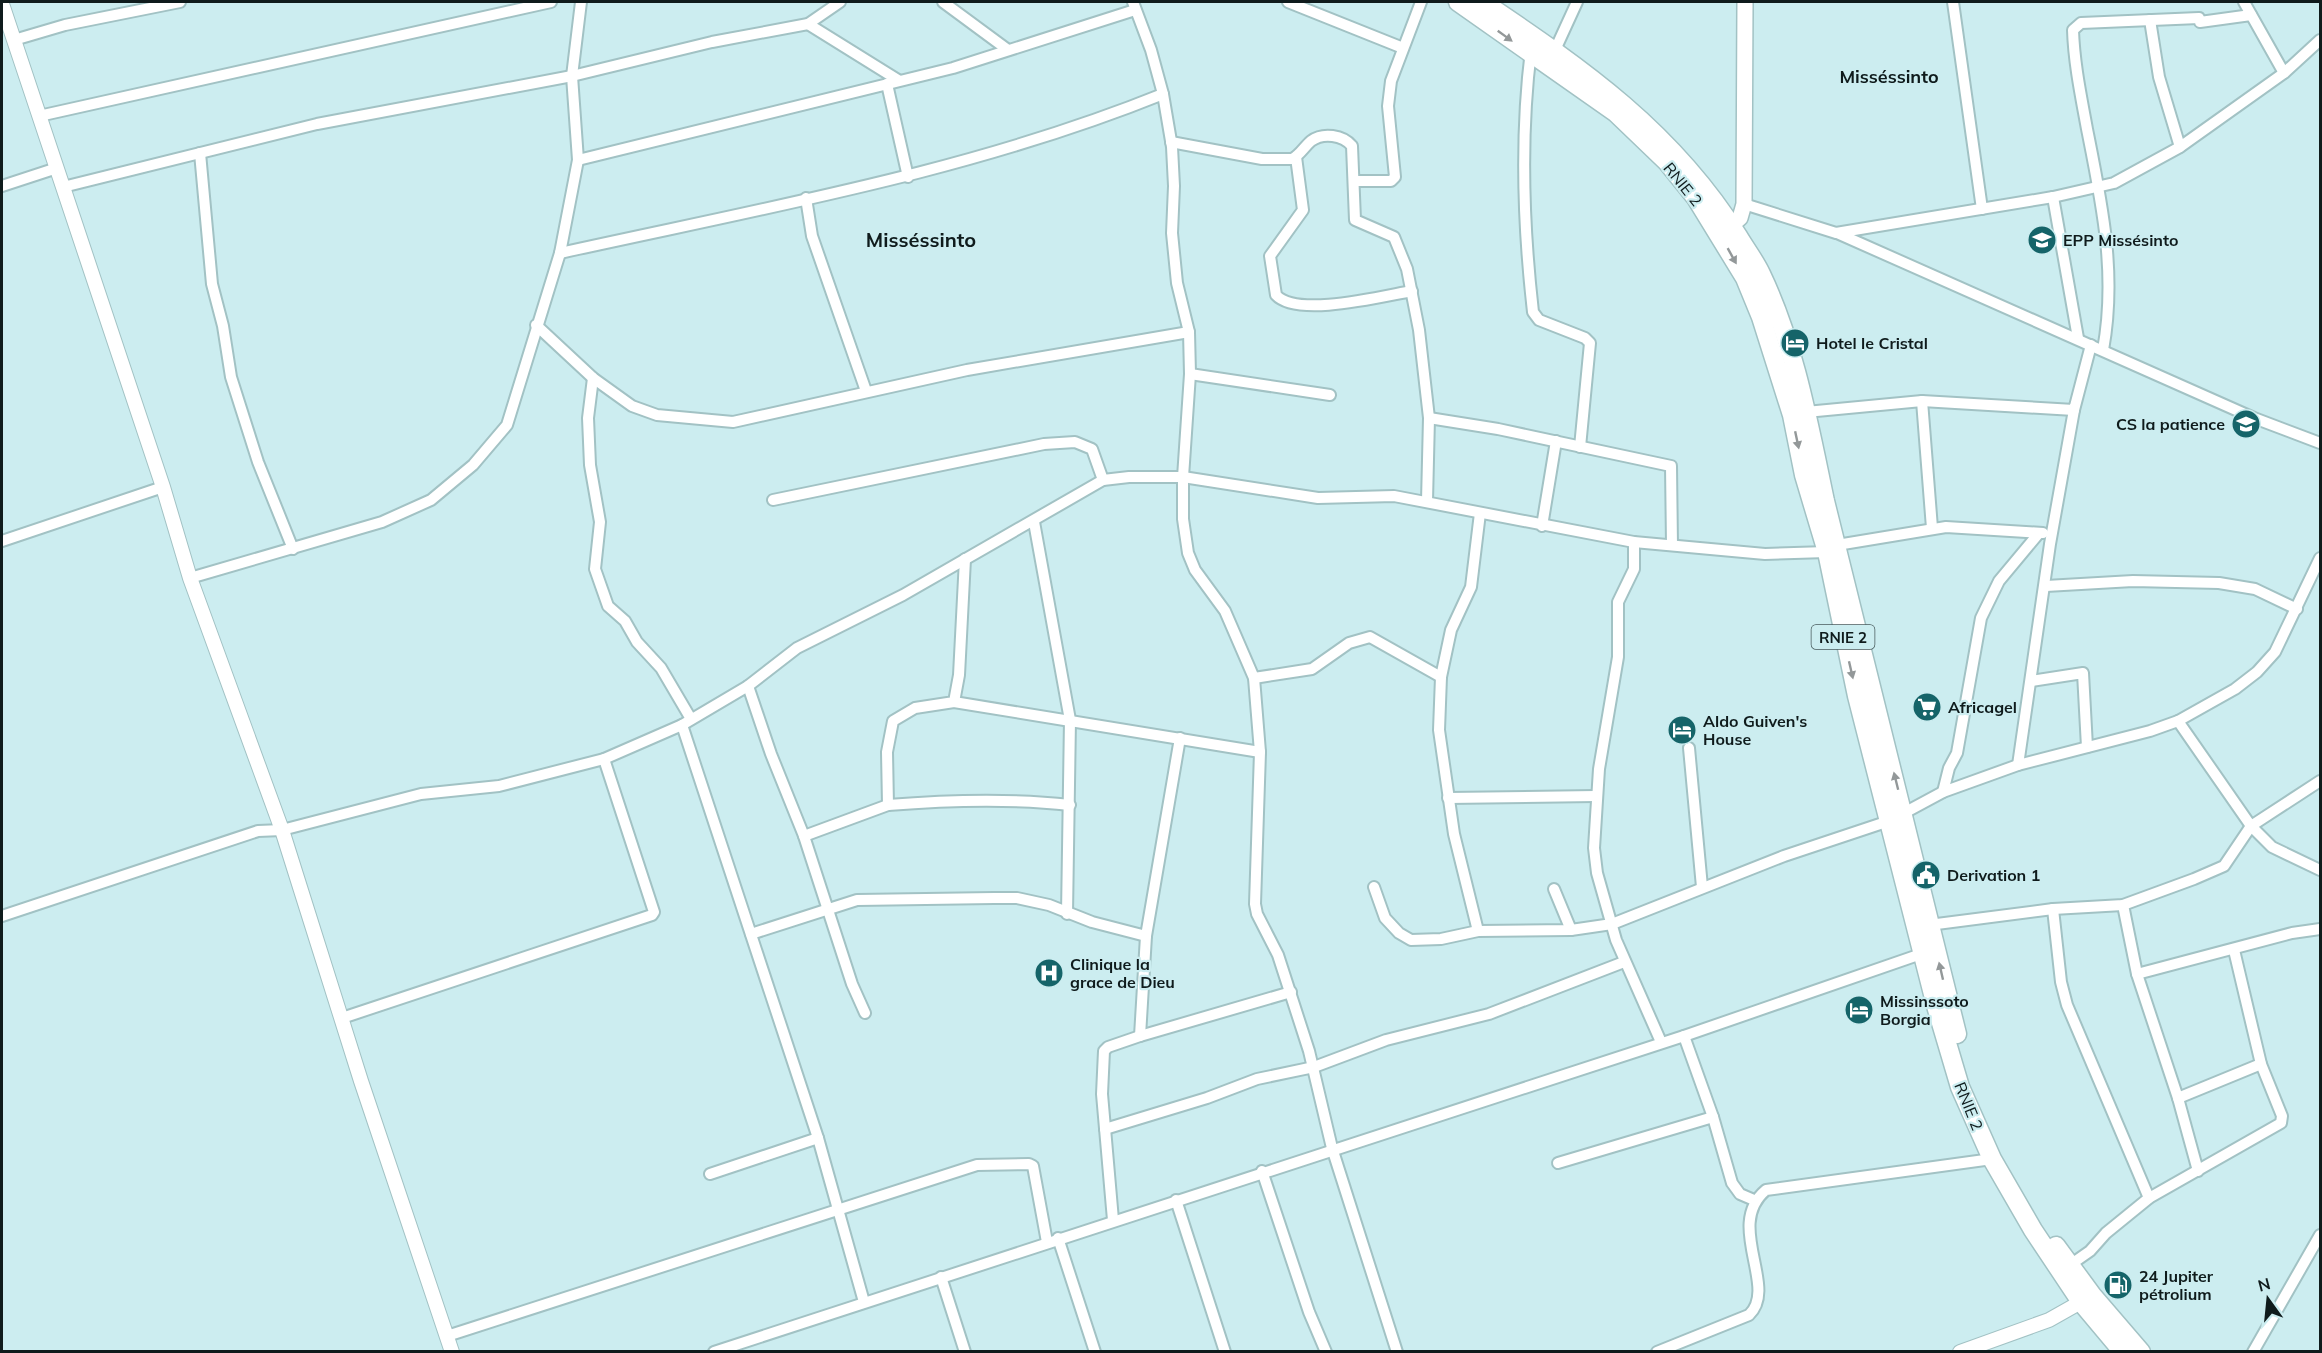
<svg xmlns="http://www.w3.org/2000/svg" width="2322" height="1353" viewBox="0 0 2322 1353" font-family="Mulish,sans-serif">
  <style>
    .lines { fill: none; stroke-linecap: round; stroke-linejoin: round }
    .minor-casing { stroke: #a2c2c4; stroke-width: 14 }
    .tertiary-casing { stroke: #a2c2c4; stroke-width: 16 }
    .secondary-casing { stroke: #a2c2c4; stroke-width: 18 }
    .trunk-casing { stroke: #a2c2c4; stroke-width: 21 }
    .minor { stroke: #fff; stroke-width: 10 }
    .tertiary { stroke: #fff; stroke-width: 14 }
    .secondary { stroke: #fff; stroke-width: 15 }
    .trunk { stroke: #fff; stroke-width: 18 }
    .oneway { fill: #939899 }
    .labels { text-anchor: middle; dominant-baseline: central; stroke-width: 4.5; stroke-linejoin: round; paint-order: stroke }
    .shield { fill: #ccedf0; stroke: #485a5c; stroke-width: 1.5 }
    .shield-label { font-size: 15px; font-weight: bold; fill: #0f1b1c }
    .street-label { font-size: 16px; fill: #0f1b1c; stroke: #ccedf0 }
    .poi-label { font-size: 16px; font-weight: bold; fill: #0f1b1c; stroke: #ccedf0; text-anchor: start }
    .neighbourhood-label { font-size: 18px; font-weight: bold; fill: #0f1b1c; stroke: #ccedf0 }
    .quarter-label { font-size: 20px; font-weight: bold; fill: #0f1b1c; stroke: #ccedf0 }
  </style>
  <rect width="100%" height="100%" fill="#ccedf0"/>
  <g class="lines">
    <!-- minor casing -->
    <g class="minor-casing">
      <g id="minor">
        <path d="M 943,2 L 1008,50"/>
        <path d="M 1133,2 L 1151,50 L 1163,94 L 1172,147 L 1174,186 L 1172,233 L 1177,283 L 1189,332 L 1190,374 L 1183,477 L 1183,519 L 1188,553 L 1195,570 L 1225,611 L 1254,678 L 1260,752 L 1255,904 L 1257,914 L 1278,955 L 1309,1051 L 1332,1148 L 1397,1352"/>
        <path d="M 1288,2 L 1403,48"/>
        <path d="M 1953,2 L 1982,209"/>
        <path d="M 2244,2 L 2284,73"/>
        <path d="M 2150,20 L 2159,77 L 2180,147"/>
        <path d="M 808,24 L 898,80"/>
        <path d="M 14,40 L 65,25 L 180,2"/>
        <path d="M 1531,50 C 1520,137 1523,224 1533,312 L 1539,320 L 1585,338 L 1590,343 L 1580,447"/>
        <path d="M 1555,50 L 1577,2"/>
        <path d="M 887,84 L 908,177"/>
        <path d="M 39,116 L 551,2"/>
        <path d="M 1171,142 L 1262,159 L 1292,159 C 1300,155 1304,147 1311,141 C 1323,132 1343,135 1352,146 L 1355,220 L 1394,237 L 1407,269 L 1419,330 L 1429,418 L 1427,501"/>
        <path d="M 200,153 L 212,284 L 223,326 L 231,377 L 258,462 L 293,549"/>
        <path d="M 1296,157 L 1303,210 L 1270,256 L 1276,295 C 1297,318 1383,296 1412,291"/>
        <path d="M 578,160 L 953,68 L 1135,10"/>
        <path d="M 1354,181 L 1391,181 L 1395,177 L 1388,106 L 1391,81 L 1421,2"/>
        <path d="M 2,186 L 57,168"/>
        <path d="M 63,187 L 317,124 L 572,76 L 712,42 L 808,24 L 840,2"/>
        <path d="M 2053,197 L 2078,338"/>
        <path d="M 806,198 L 812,236 L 866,391"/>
        <path d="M 1744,204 L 1836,233 L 2053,197 L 2114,183 L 2180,147 L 2284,73 L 2320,40"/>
        <path d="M 1837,233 L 2254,418 L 2320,443"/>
        <path d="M 560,253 C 763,208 970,172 1163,94"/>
        <path d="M 536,325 L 593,378 L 632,406 L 657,415 L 733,422 L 967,370 L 1189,332"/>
        <path d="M 2103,350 C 2117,274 2102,204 2087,129 C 2081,96 2074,63 2073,30 L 2081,23 L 2199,18 L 2200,22 L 2251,15"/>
        <path d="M 1190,374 L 1330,395"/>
        <path d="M 593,378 L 588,418 L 590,465 L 600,522 L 595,569 L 608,606 L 625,621 L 637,642 L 661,668 L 691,719"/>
        <path d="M 1922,401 L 1932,528"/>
        <path d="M 1806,412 L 1922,401 L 2074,410 L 2091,345"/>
        <path d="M 1429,418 L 1498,429 L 1671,466 L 1672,545"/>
        <path d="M 773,500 L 1044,444 L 1075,442 L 1092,449 L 1103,480"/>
        <path d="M 1034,522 L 1070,720 L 1067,914"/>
        <path d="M 1542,526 L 1556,441"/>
        <path d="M 2,541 L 163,487"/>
        <path d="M 1634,542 L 1634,569 L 1618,602 L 1618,657 L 1599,769 L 1594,848 L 1597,873 L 1616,940 L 1661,1042"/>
        <path d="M 1837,545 L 1946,527 L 2043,533"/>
        <path d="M 190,578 L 382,522 L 431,500 L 473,465 L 507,425 L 560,253 L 578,160 L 572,76 L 581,2"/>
        <path d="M 2046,586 L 2133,581 L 2219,583 L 2255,589 L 2297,609"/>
        <path d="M 1254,678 L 1312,669 L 1349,643 L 1370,637 L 1441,677"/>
        <path d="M 2031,681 L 2083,673 L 2087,747"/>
        <path d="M 748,686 L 771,754 L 804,836"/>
        <path d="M 954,702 L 1260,752"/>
        <path d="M 2178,721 L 2251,826 L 2272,847 L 2320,870"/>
        <path d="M 682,725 L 818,1138 L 864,1302"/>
        <path d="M 1689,748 L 1702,887"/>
        <path d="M 2018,765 L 2050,544 L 2074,410"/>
        <path d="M 1943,792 L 1949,768 L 1957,753 L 1981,618 L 1999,581 L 2039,533"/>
        <path d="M 1448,798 L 1596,796"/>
        <path d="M 888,805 C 949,800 1009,798 1070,805"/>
        <path d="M 1904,813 L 1943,792 L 2018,765 L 2150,731 L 2178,721 L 2235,689 L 2257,672 L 2275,652 L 2320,558"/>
        <path d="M 1374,887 L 1385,918 L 1399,933 L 1411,940 L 1441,939 L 1478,931 L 1571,930 L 1612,924 L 1784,856 L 1889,821"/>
        <path d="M 1554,889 L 1571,930"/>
        <path d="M 2123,905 L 2137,974 L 2178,1098 L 2198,1171"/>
        <path d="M 2053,909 L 2061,982 L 2067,1005 L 2149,1198"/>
        <path d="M 2,916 L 258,831 L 282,830 L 421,794 L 499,786 L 604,759 L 682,725 L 748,686 L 797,648 L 903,595 L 1103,480 L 1129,477 L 1183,477 L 1318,498 L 1394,496 L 1634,542 L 1765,554 L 1827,552"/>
        <path d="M 1929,925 L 2053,909 L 2123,905 L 2194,879 L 2224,866 L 2251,826 L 2320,781"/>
        <path d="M 1478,931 L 1454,834 L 1439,730 L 1441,677 L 1451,630 L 1471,587 L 1480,513"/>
        <path d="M 751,934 L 857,900 L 994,898 L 1017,898 L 1049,905 L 1092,922 L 1146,936 L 1180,738"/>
        <path d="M 2137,974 L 2292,933 L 2320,929"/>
        <path d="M 865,1013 L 852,984 L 804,836 L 888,805 L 887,752 L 893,721 L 915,708 L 954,702 L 959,675 L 965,559"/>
        <path d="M 342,1018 L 652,915 L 654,912 L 604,759"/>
        <path d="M 1140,1036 L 1146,936"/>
        <path d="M 1684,1036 L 1713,1117 L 1732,1183 L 1740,1194 L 1754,1200"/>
        <path d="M 2178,1098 L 2261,1064"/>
        <path d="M 1105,1129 L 1207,1098 L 1257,1079 L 1314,1067 L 1386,1040 L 1489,1014 L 1624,962"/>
        <path d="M 1558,1163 L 1713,1117"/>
        <path d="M 1262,1171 L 1309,1312 L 1326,1352"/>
        <path d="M 710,1174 L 818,1138"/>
        <path d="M 1176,1200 L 1225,1352"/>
        <path d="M 1113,1220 L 1102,1094 L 1104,1051 L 1108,1047 L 1140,1036 L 1291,992"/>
        <path d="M 1058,1238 L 1095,1352"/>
        <path d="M 2070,1265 L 2090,1251 L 2106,1233 L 2149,1198 L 2281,1123 L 2282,1116 L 2261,1064 L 2234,950"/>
        <path d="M 941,1277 L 965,1352"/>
        <path d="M 447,1336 L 977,1165 L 1029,1164 L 1033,1166 L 1047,1242"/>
        <path d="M 714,1352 L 1684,1036 L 1924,953"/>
        <path d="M 1657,1352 L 1749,1315 C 1779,1287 1724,1225 1766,1190 L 1992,1159"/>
        <path d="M 2253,1352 L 2320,1235"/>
      </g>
    </g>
    <!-- tertiary casing -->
    <g class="tertiary-casing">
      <g id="tertiary">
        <path d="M 2,4 L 163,487 L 190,578 L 282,830 L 361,1081 L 452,1352"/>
        <path d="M 1960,1352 L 2049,1320 L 2088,1298"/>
      </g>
    </g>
    <!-- secondary casing -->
    <g class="secondary-casing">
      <path id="secondary" d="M 1723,233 L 1740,218 L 1744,204 L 1745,2"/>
    </g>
    <!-- trunk casing -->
    <g class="trunk-casing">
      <g id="trunk">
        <path d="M 1458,2 L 1616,113 L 1667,162 L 1696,198 L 1745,278 L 1761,317 L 1792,415 L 1804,475 L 1827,552 L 1857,696 L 1936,1006 L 1960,1087 L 1992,1159 L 2033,1230 L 2081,1302 L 2123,1352"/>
        <path d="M 1483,2 C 1584,70 1672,131 1738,236 C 1745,248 1755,261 1761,274 C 1795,345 1809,425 1825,501 L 1957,1034"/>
        <path d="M 2056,1246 L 2092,1295 L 2141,1352"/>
      </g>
    </g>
    <!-- minor -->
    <use href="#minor" class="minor"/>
    <!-- tertiary -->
    <use href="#tertiary" class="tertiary"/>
    <!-- secondary -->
    <use href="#secondary" class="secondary"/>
    <!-- trunk -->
    <use href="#trunk" class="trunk"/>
  </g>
  <!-- one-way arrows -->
  <defs><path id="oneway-solid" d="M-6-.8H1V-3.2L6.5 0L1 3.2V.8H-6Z" transform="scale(1.5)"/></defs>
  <g class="oneway">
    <use href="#oneway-solid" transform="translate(1505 36) rotate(36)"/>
    <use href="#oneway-solid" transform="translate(1732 256) rotate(61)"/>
    <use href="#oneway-solid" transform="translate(1797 440) rotate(78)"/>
    <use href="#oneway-solid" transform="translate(1851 670) rotate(77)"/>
    <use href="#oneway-solid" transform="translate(1896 781) rotate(-104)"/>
    <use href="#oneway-solid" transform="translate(1941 971) rotate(-103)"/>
  </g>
  <!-- icons -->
  <defs>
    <g id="school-disc" transform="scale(1.5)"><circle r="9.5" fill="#156469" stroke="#ccedf0"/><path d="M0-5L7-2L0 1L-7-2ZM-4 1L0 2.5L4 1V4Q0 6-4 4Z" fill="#fff"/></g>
    <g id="hotel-disc" transform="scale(1.5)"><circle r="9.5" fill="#156469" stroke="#ccedf0"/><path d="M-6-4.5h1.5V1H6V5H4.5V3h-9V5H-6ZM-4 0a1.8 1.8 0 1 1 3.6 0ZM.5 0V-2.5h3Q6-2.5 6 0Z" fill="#fff"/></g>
    <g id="supermarket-disc" transform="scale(1.5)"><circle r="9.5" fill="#156469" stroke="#ccedf0"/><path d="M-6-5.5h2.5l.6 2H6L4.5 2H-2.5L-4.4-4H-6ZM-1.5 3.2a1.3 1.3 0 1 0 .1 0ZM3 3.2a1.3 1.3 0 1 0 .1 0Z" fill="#fff"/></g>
    <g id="civic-disc" transform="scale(1.5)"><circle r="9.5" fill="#156469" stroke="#ccedf0"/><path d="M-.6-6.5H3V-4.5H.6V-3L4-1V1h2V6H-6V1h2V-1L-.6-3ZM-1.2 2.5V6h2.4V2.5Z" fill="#fff"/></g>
    <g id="hospital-disc" transform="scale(1.5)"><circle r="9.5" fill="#156469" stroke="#ccedf0"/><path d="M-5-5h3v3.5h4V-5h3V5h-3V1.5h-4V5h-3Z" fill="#fff"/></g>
    <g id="fuel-disc" transform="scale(1.5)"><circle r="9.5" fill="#156469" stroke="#ccedf0"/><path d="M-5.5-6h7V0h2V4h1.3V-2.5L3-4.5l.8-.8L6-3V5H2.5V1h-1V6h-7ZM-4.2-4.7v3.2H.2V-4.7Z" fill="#fff"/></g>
  </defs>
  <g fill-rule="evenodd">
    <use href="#school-disc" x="2042" y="240"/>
    <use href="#hotel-disc" x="1795" y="343"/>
    <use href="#school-disc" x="2246" y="424"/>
    <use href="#supermarket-disc" x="1927" y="707"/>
    <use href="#hotel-disc" x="1682" y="730"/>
    <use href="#civic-disc" x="1926" y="875"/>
    <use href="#hospital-disc" x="1049" y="973"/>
    <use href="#hotel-disc" x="1859" y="1010"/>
    <use href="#fuel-disc" x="2118" y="1285"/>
  </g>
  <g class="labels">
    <!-- shield labels -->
    <rect class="shield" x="1811.5" y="625" width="63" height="24" rx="4.5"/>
    <g class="shield-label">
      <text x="1843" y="637">RNIE 2</text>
    </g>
    <!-- street labels -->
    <g class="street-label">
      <text transform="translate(1683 184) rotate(51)">RNIE 2</text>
      <text transform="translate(1969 1106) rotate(68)">RNIE 2</text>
    </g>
    <!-- poi labels -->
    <g class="poi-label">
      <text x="2063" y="240">EPP Missésinto</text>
      <text x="1816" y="343">Hotel le Cristal</text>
      <text x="2225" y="424" text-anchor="end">CS la patience</text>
      <text x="1948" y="707">Africagel</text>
      <text x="1703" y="721">Aldo Guiven's<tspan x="1703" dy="18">House</tspan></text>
      <text x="1947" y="875">Derivation 1</text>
      <text x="1070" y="964">Clinique la<tspan x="1070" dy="18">grace de Dieu</tspan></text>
      <text x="1880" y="1001">Missinssoto<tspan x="1880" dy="18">Borgia</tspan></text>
      <text x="2139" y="1276">24 Jupiter<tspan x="2139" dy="18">pétrolium</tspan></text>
    </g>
    <!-- neighbourhood labels -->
    <g class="neighbourhood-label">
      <text x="1889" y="76">Misséssinto</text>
    </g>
    <!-- quarter labels -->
    <g class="quarter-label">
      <text x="921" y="239">Misséssinto</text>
    </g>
  </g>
  <!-- border -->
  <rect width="2322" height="1353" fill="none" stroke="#0f1b1c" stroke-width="6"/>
  <!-- north arrow -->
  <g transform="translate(2268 1299) rotate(345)" stroke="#ccedf0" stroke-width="4.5" paint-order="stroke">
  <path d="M0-4.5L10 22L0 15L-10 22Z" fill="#0f1b1c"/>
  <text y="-9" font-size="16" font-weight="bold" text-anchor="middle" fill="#0f1b1c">N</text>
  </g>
</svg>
